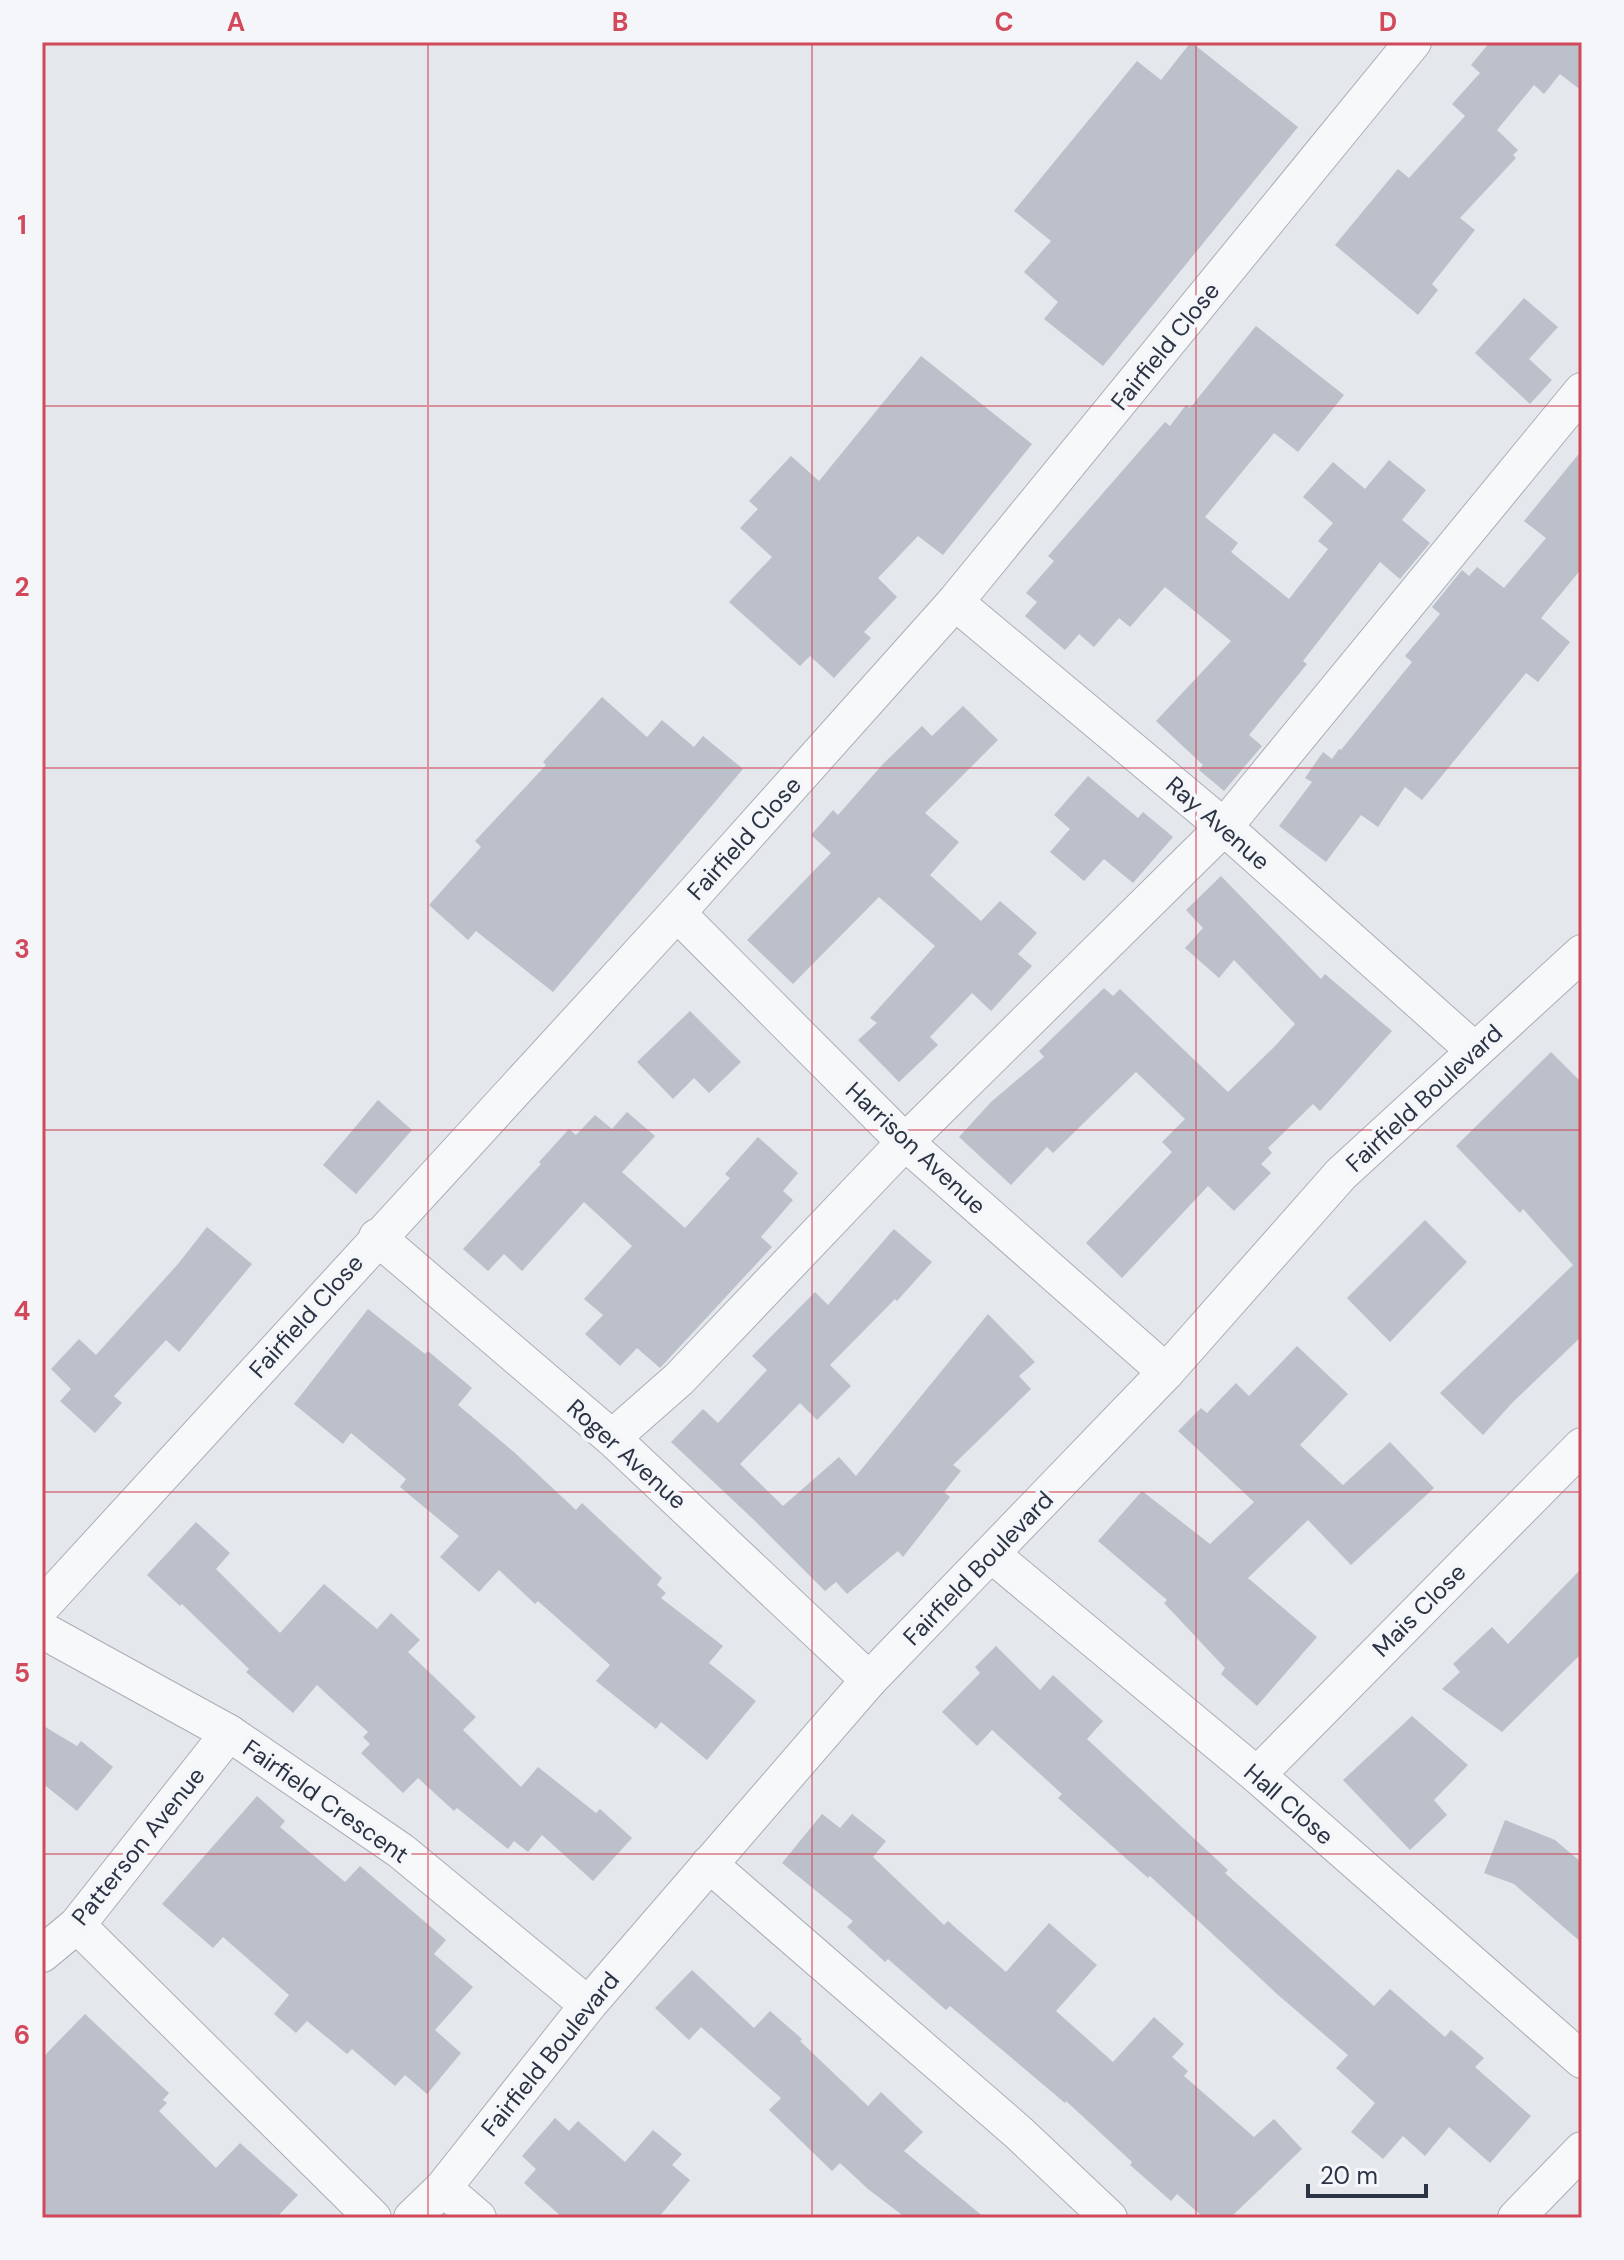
<svg xmlns="http://www.w3.org/2000/svg" width="1624" height="2260" viewBox="0 0 1624 2260" font-family="'DM Sans',sans-serif">
  <style>
    .building { fill: #bbc0ca }
    .lines { fill: none; stroke-linecap: round; stroke-linejoin: round }
    .street-casing { stroke: #a9aeb7; stroke-width: 38 }
    .street { stroke: #f7f8fa; stroke-width: 36 }
    .grid { fill: none; stroke: #d1495b; stroke-width: 2; stroke-opacity: 0.55 }
    .labels { text-anchor: middle; dominant-baseline: central; stroke-width: 8; stroke-linejoin: round; paint-order: stroke }
    .street-label { font-size: 24px; fill: #2b3445; stroke: #f4f6f9 }
    .neatline { fill: none; stroke: #d1495b; stroke-width: 3 }
    .grid-label { font-size: 26px; text-anchor: middle; font-weight: bold; fill: #d1495b }
  </style>
  <rect width="100%" height="100%" fill="#e4e7ec"/>
  <!-- building -->
  <g class="building">
    <path d="M 1191,42 L 1298,127 L 1103,366 L 1044,319 L 1058,302 L 1024,272 L 1051,241 L 1014,211 L 1137,61 L 1161,80 Z"/>
    <path d="M 1490,42 L 1582,42 L 1582,91 L 1560,74 L 1544,94 L 1534,85 L 1497,130 L 1518,150 L 1513,155 L 1516,158 L 1460,218 L 1475,230 L 1432,284 L 1438,290 L 1418,315 L 1335,245 L 1398,169 L 1409,178 L 1465,116 L 1452,104 L 1480,73 L 1471,65 Z"/>
    <path d="M 1524,298 L 1558,327 L 1529,359 L 1552,380 L 1530,404 L 1475,353 Z"/>
    <path d="M 1256,326 L 1344,395 L 1298,452 L 1274,433 L 1205,517 L 1238,543 L 1231,552 L 1289,599 L 1328,549 L 1318,541 L 1333,523 L 1303,497 L 1333,462 L 1365,489 L 1389,460 L 1426,490 L 1402,520 L 1430,543 L 1400,579 L 1380,562 L 1303,661 L 1307,664 L 1249,735 L 1262,746 L 1224,791 L 1199,770 L 1203,765 L 1156,721 L 1231,641 L 1165,587 L 1130,627 L 1119,618 L 1094,647 L 1079,634 L 1065,650 L 1025,616 L 1037,602 L 1026,593 L 1054,561 L 1048,556 L 1165,422 L 1170,426 L 1186,405 L 1190,408 Z"/>
    <path d="M 921,356 L 1032,444 L 943,555 L 918,536 L 878,578 L 897,597 L 864,632 L 871,638 L 834,678 L 810,656 L 800,666 L 729,602 L 772,557 L 740,528 L 758,509 L 749,501 L 791,456 L 819,481 Z"/>
    <path d="M 1582,450 L 1582,568 L 1541,618 L 1570,642 L 1538,682 L 1526,673 L 1422,800 L 1405,787 L 1378,827 L 1361,815 L 1326,862 L 1279,826 L 1312,782 L 1305,778 L 1323,752 L 1332,759 L 1339,749 L 1341,750 L 1412,662 L 1405,656 L 1440,614 L 1432,607 L 1462,570 L 1469,576 L 1477,567 L 1504,588 L 1546,538 L 1524,521 Z"/>
    <path d="M 602,697 L 647,737 L 662,720 L 694,747 L 703,736 L 743,769 L 553,992 L 476,931 L 468,940 L 429,905 L 481,847 L 475,841 L 546,765 L 543,762 Z"/>
    <path d="M 963,706 L 998,740 L 925,813 L 959,842 L 930,875 L 981,921 L 1000,901 L 1037,933 L 1018,954 L 1032,966 L 991,1011 L 972,993 L 930,1037 L 938,1045 L 899,1082 L 858,1040 L 877,1023 L 870,1018 L 935,946 L 879,897 L 793,984 L 747,940 L 831,853 L 811,835 L 833,810 L 838,815 L 883,764 L 922,726 L 932,736 Z"/>
    <path d="M 1088,776 L 1138,818 L 1143,812 L 1173,837 L 1133,883 L 1104,859 L 1084,881 L 1050,852 L 1070,829 L 1054,815 Z"/>
    <path d="M 1221,876 L 1321,979 L 1325,974 L 1392,1031 L 1320,1111 L 1313,1104 L 1268,1148 L 1272,1153 L 1261,1164 L 1271,1173 L 1234,1211 L 1208,1186 L 1122,1278 L 1086,1243 L 1172,1152 L 1162,1142 L 1185,1119 L 1136,1072 L 1053,1153 L 1047,1147 L 1011,1185 L 959,1137 L 991,1102 L 1044,1057 L 1039,1051 L 1104,988 L 1113,996 L 1120,989 L 1228,1092 L 1275,1046 L 1295,1024 L 1234,960 L 1219,978 L 1185,948 L 1203,928 L 1186,910 Z"/>
    <path d="M 690,1011 L 741,1062 L 709,1093 L 694,1078 L 673,1099 L 637,1062 Z"/>
    <path d="M 1551,1052 L 1582,1083 L 1582,1336 L 1513,1402 L 1483,1435 L 1440,1393 L 1573,1265 L 1523,1209 L 1520,1213 L 1456,1146 Z"/>
    <path d="M 378,1100 L 412,1130 L 356,1194 L 323,1165 Z"/>
    <path d="M 627,1112 L 655,1136 L 622,1172 L 685,1228 L 730,1178 L 725,1174 L 758,1137 L 798,1173 L 783,1191 L 793,1200 L 761,1237 L 772,1247 L 660,1368 L 637,1348 L 620,1366 L 585,1334 L 603,1315 L 584,1299 L 632,1246 L 584,1202 L 522,1271 L 504,1254 L 488,1271 L 463,1249 L 541,1164 L 539,1162 L 569,1129 L 576,1135 L 595,1115 L 612,1129 Z"/>
    <path d="M 1425,1220 L 1467,1262 L 1390,1342 L 1347,1298 Z"/>
    <path d="M 207,1227 L 252,1264 L 179,1352 L 166,1340 L 114,1396 L 122,1403 L 95,1433 L 60,1401 L 71,1389 L 51,1369 L 79,1339 L 96,1355 L 178,1264 Z"/>
    <path d="M 894,1229 L 932,1262 L 897,1301 L 895,1299 L 830,1365 L 851,1386 L 817,1420 L 800,1403 L 740,1464 L 783,1506 L 839,1457 L 856,1476 L 988,1314 L 1035,1362 L 1019,1376 L 1031,1389 L 953,1465 L 961,1471 L 944,1492 L 950,1497 L 903,1557 L 898,1551 L 847,1594 L 836,1582 L 825,1591 L 753,1519 L 671,1442 L 703,1409 L 718,1423 L 767,1370 L 752,1356 L 815,1292 L 828,1305 Z"/>
    <path d="M 368,1309 L 425,1354 L 428,1351 L 472,1388 L 458,1405 L 515,1453 L 576,1510 L 582,1503 L 662,1578 L 657,1585 L 666,1593 L 661,1598 L 723,1646 L 709,1663 L 756,1701 L 707,1760 L 661,1722 L 656,1729 L 596,1681 L 610,1665 L 538,1601 L 535,1604 L 499,1570 L 479,1592 L 440,1557 L 459,1536 L 400,1487 L 406,1479 L 351,1433 L 343,1444 L 294,1404 Z"/>
    <path d="M 1297,1346 L 1348,1394 L 1300,1445 L 1343,1485 L 1390,1442 L 1434,1488 L 1351,1565 L 1308,1520 L 1248,1578 L 1317,1637 L 1257,1706 L 1221,1674 L 1225,1668 L 1164,1603 L 1167,1600 L 1098,1541 L 1142,1491 L 1210,1544 L 1254,1502 L 1178,1431 L 1201,1408 L 1207,1413 L 1236,1383 L 1249,1396 Z"/>
    <path d="M 196,1522 L 230,1553 L 216,1569 L 280,1633 L 324,1584 L 377,1629 L 391,1613 L 420,1640 L 408,1652 L 476,1717 L 463,1730 L 521,1787 L 538,1767 L 596,1813 L 600,1809 L 632,1838 L 593,1881 L 542,1835 L 528,1852 L 514,1841 L 508,1849 L 457,1808 L 454,1811 L 418,1778 L 403,1793 L 361,1753 L 370,1744 L 363,1737 L 368,1732 L 317,1685 L 293,1713 L 246,1672 L 249,1669 L 182,1604 L 180,1606 L 147,1575 Z"/>
    <path d="M 1582,1568 L 1582,1653 L 1502,1732 L 1442,1689 L 1460,1672 L 1453,1664 L 1492,1627 L 1508,1644 Z"/>
    <path d="M 996,1646 L 1040,1690 L 1053,1675 L 1103,1721 L 1087,1739 L 1228,1870 L 1225,1873 L 1374,2006 L 1390,1989 L 1445,2037 L 1451,2030 L 1484,2058 L 1475,2067 L 1531,2116 L 1490,2163 L 1449,2127 L 1425,2156 L 1403,2136 L 1383,2159 L 1351,2132 L 1375,2103 L 1336,2068 L 1348,2055 L 1277,1994 L 1150,1876 L 1148,1878 L 1058,1798 L 1062,1794 L 992,1730 L 977,1746 L 942,1712 L 980,1673 L 975,1667 Z"/>
    <path d="M 1412,1716 L 1468,1765 L 1434,1800 L 1447,1815 L 1410,1850 L 1343,1780 Z"/>
    <path d="M 42,1725 L 77,1746 L 81,1741 L 113,1767 L 77,1811 L 42,1783 Z"/>
    <path d="M 257,1796 L 285,1821 L 280,1827 L 345,1882 L 360,1866 L 446,1940 L 434,1954 L 473,1987 L 435,2030 L 461,2053 L 427,2094 L 405,2075 L 395,2086 L 352,2049 L 347,2054 L 307,2021 L 296,2033 L 274,2014 L 289,1995 L 223,1937 L 213,1948 L 162,1904 Z"/>
    <path d="M 822,1814 L 840,1828 L 852,1814 L 886,1841 L 873,1857 L 944,1925 L 948,1921 L 1006,1972 L 1049,1923 L 1097,1965 L 1056,2011 L 1113,2062 L 1154,2017 L 1184,2044 L 1172,2057 L 1188,2071 L 1184,2076 L 1254,2137 L 1274,2119 L 1302,2149 L 1230,2218 L 1204,2218 L 1177,2194 L 1171,2201 L 1130,2165 L 1132,2162 L 1066,2101 L 1065,2103 L 950,2006 L 946,2010 L 888,1959 L 885,1962 L 847,1927 L 853,1921 L 782,1863 Z"/>
    <path d="M 1505,1820 L 1555,1840 L 1582,1863 L 1582,1943 L 1514,1884 L 1484,1873 Z"/>
    <path d="M 692,1970 L 754,2028 L 770,2011 L 802,2039 L 800,2041 L 868,2106 L 881,2092 L 923,2132 L 904,2151 L 985,2218 L 906,2218 L 868,2189 L 840,2163 L 832,2171 L 769,2110 L 781,2098 L 701,2027 L 689,2040 L 655,2008 Z"/>
    <path d="M 85,2014 L 169,2093 L 163,2100 L 167,2103 L 159,2111 L 216,2168 L 240,2143 L 298,2195 L 276,2218 L 42,2218 L 42,2058 Z"/>
    <path d="M 555,2118 L 569,2131 L 578,2121 L 625,2162 L 653,2130 L 682,2154 L 672,2165 L 690,2180 L 658,2218 L 563,2218 L 524,2183 L 536,2169 L 522,2156 Z"/>
  </g>
  <g class="lines">
    <!-- street casing -->
    <g class="street-casing">
      <g id="street">
        <path d="M 955,602 L 1224,827 L 1475,1051"/>
        <path d="M 677,913 L 905,1142 L 1166,1372"/>
        <path d="M 377,1237 L 612,1438 L 869,1680"/>
        <path d="M 612,1438 L 679,1379 L 905,1142 L 1224,827 L 1582,391"/>
        <path d="M 991,1554 L 1257,1775 L 1582,2060"/>
        <path d="M 42,1606 L 677,913 L 955,602 L 1413,42"/>
        <path d="M 42,1630 L 229,1733 L 401,1851 L 588,2005"/>
        <path d="M 1257,1775 L 1582,1446"/>
        <path d="M 709,1864 L 1019,2133 L 1109,2218"/>
        <path d="M 77,1925 L 373,2218"/>
        <path d="M 42,1954 L 77,1925 L 229,1733"/>
        <path d="M 443,2188 L 478,2218"/>
        <path d="M 412,2218 L 443,2188 L 588,2005 L 869,1680 L 1166,1372 L 1341,1174 L 1582,953"/>
        <path d="M 1516,2218 L 1582,2150"/>
      </g>
    </g>
    <!-- street -->
    <use href="#street" class="street"/>
  </g>
  <!-- grid -->
  <path class="grid" d="M 428,42 L 428,2218M 812,42 L 812,2218M 1196,42 L 1196,2218M 42,406 L 1582,406M 42,768 L 1582,768M 42,1130 L 1582,1130M 42,1492 L 1582,1492M 42,1854 L 1582,1854"/>
  <g class="labels">
    <!-- street labels -->
    <g class="street-label">
      <text transform="translate(1165 346) rotate(-51)">Fairfield Close</text>
      <text transform="translate(1218 823) rotate(41)">Ray Avenue</text>
      <text transform="translate(744 838) rotate(-48)">Fairfield Close</text>
      <text transform="translate(1424 1098) rotate(-43)">Fairfield Boulevard</text>
      <text transform="translate(916 1148) rotate(43)">Harrison Avenue</text>
      <text transform="translate(306 1316) rotate(-48)">Fairfield Close</text>
      <text transform="translate(627 1454) rotate(42)">Roger Avenue</text>
      <text transform="translate(978 1568) rotate(-46)">Fairfield Boulevard</text>
      <text transform="translate(1419 1610) rotate(-45)">Mais Close</text>
      <text transform="translate(326 1801) rotate(35)">Fairfield Crescent</text>
      <text transform="translate(1289 1804) rotate(41)">Hall Close</text>
      <text transform="translate(138 1846) rotate(-51)">Patterson Avenue</text>
      <text transform="translate(550 2054) rotate(-51)">Fairfield Boulevard</text>
    </g>
  </g>
  <!-- border -->
  <rect width="1624" height="2260" fill="none" stroke="#f4f6f9" stroke-width="88"/>
  <!-- scale -->
  <path d="M1308 2184v12h118v-12" fill="none" stroke="#2b3445" stroke-width="4"/>
  <text x="1320" y="2184" font-size="24" fill="#2b3445" stroke="#f4f6f9" stroke-width="6" paint-order="stroke">20 m</text>
  <rect x="44" y="44" width="1536" height="2172" class="neatline"/>
  <g class="grid-label">
    <text x="236" y="31">A</text>
    <text x="620" y="31">B</text>
    <text x="1004" y="31">C</text>
    <text x="1388" y="31">D</text>
    <text x="22" y="234">1</text>
    <text x="22" y="596">2</text>
    <text x="22" y="958">3</text>
    <text x="22" y="1320">4</text>
    <text x="22" y="1682">5</text>
    <text x="22" y="2044">6</text>
  </g>
</svg>
